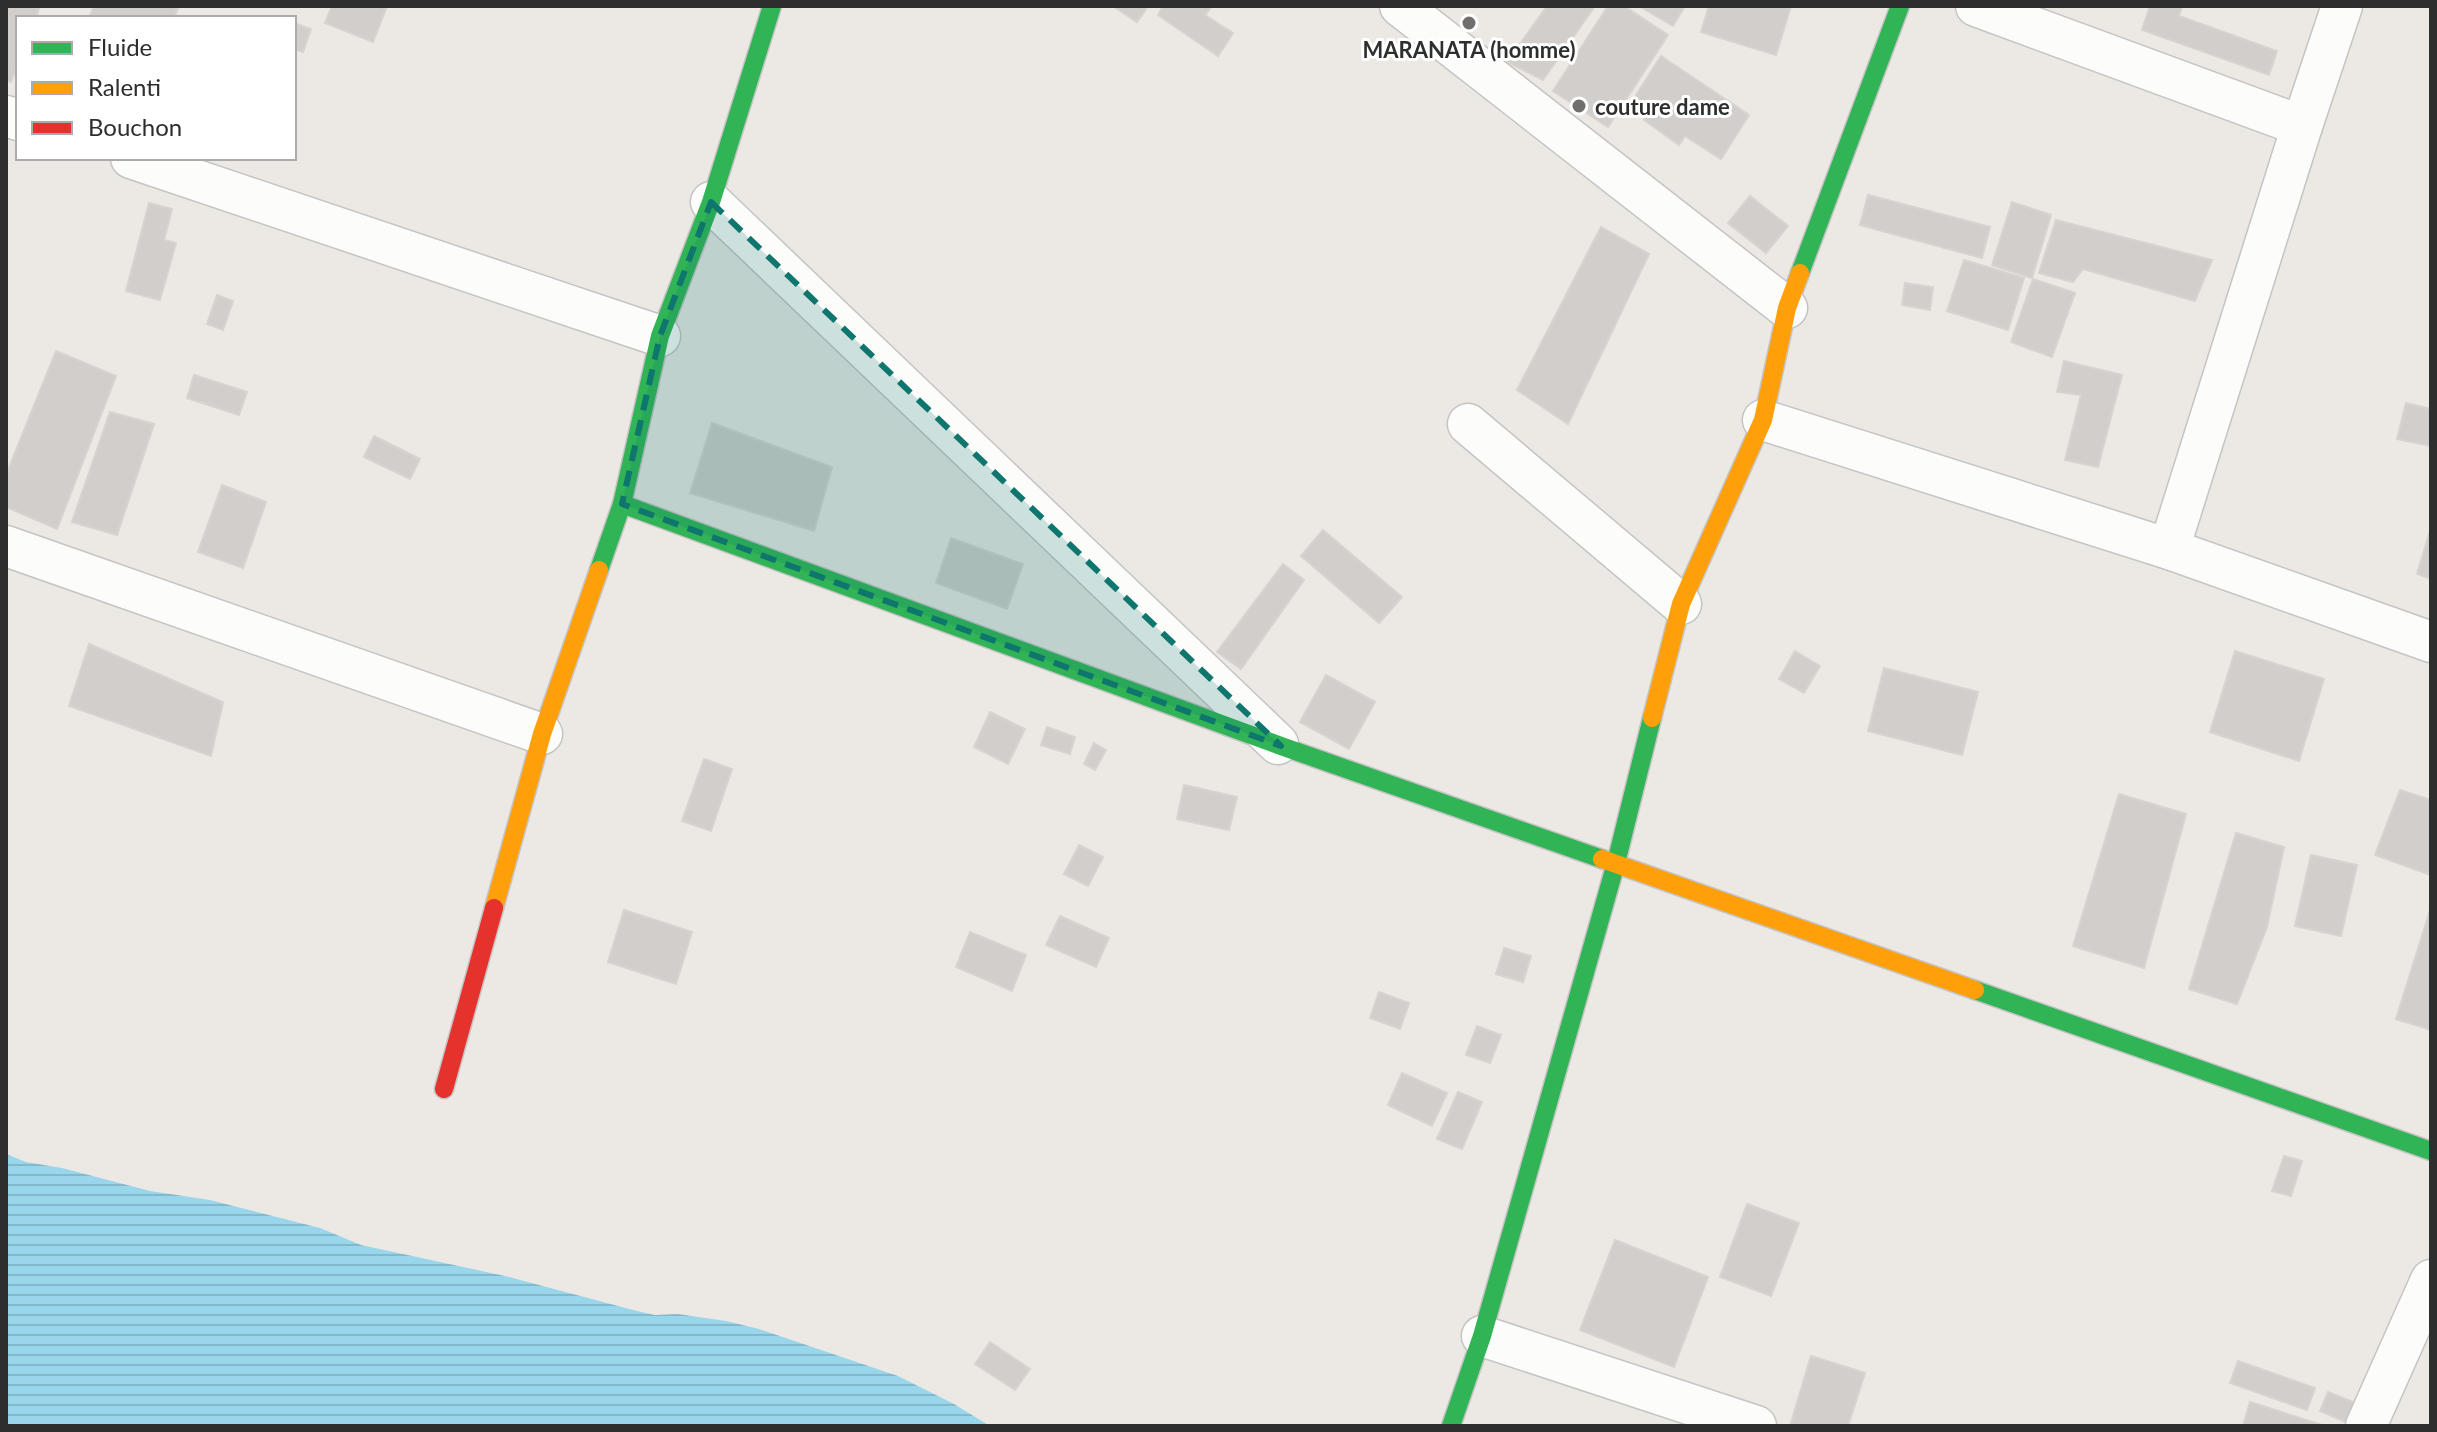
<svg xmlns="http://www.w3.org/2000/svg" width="2437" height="1432" viewBox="0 0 2437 1432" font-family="Lato,sans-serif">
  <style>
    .water { fill: url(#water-rules) }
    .building { fill: #d1cecb; stroke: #d7d4d0; stroke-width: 2 }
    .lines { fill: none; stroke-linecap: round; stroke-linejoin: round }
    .street-casing { stroke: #c5c4c5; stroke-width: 43 }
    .fast-casing { stroke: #c5c4c5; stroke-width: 21 }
    .slow-casing { stroke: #c5c4c5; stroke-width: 21 }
    .jam-casing { stroke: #c5c4c5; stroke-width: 21 }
    .street { stroke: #fcfcfb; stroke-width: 40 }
    .fast { stroke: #30b455; stroke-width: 18 }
    .slow { stroke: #ff9f0a; stroke-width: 18 }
    .jam { stroke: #e5322d; stroke-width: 18 }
    .marked { fill: #0f766e; fill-opacity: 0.2; stroke: #0f766e; stroke-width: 6; stroke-dasharray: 16 10; stroke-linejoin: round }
    .poi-dot { fill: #706f6e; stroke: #fff; stroke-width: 3 }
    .labels { text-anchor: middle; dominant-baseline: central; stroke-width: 6; stroke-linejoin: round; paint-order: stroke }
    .poi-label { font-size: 22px; font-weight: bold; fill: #2e2e2e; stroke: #fff }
  </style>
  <defs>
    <pattern id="water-rules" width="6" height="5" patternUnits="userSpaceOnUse" patternTransform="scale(2)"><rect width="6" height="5" fill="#99d6ec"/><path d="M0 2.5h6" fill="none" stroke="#84b8cb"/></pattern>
  </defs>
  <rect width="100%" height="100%" fill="#ece8e4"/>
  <!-- water -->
  <path class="water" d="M 6,1154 L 26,1162 L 62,1168 L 150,1191 L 210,1200 L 320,1228 L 361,1245 L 505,1276 L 637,1311 L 655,1315 L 678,1314 L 726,1321 L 759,1329 L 898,1376 L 954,1404 L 990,1426 L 6,1426 Z"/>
  <!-- building -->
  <g class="building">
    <path d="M 6,6 L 40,6 L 36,18 L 18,18 L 18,63 L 11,82 L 6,80 Z"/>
    <path d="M 94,6 L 179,6 L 174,18 L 89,18 Z"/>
    <path d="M 332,6 L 387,6 L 373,42 L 325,23 Z"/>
    <path d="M 1113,6 L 1148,6 L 1137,22 Z"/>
    <path d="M 1163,6 L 1212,6 L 1205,15 L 1233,33 L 1218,56 L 1158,15 Z"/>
    <path d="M 1547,6 L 1595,6 L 1543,80 L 1507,62 Z"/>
    <path d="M 1608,6 L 1624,6 L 1668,35 L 1608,127 L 1553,91 Z"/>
    <path d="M 1639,6 L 1685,6 L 1673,26 Z"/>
    <path d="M 1709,6 L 1791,6 L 1776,55 L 1701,32 Z"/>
    <path d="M 2150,6 L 2182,6 L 2179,16 L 2277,51 L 2269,75 L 2142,30 Z"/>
    <path d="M 294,23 L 311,29 L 303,52 L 294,49 Z"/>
    <path d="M 1661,56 L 1749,115 L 1721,159 L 1685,136 L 1679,145 L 1644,120 L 1649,108 L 1633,100 Z"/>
    <path d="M 1868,195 L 1990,227 L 1982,258 L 1860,225 Z"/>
    <path d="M 1750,196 L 1788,226 L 1766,253 L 1728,223 Z"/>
    <path d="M 2012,202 L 2051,215 L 2032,278 L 1992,265 Z"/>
    <path d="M 149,203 L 172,209 L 164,240 L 176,243 L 160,300 L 126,291 Z"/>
    <path d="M 2056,220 L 2212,260 L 2195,301 L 2083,269 L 2073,282 L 2039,273 Z"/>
    <path d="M 1601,227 L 1649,254 L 1568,424 L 1517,390 Z"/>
    <path d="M 1964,260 L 2024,278 L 2008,330 L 1947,311 Z"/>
    <path d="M 2033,279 L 2075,293 L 2052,357 L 2011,342 Z"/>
    <path d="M 1905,283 L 1933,287 L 1930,310 L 1902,305 Z"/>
    <path d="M 217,295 L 233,301 L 223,330 L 207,324 Z"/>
    <path d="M 56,351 L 116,376 L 57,529 L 6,507 L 6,475 Z"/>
    <path d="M 2064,361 L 2122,375 L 2098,467 L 2065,460 L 2081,395 L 2057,392 Z"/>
    <path d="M 194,375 L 247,392 L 239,415 L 187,398 Z"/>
    <path d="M 2406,403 L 2431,409 L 2431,446 L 2397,439 Z"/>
    <path d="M 110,412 L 154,424 L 117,535 L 72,522 Z"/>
    <path d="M 712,423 L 832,467 L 814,531 L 690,493 Z"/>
    <path d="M 374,436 L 420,459 L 410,479 L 364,457 Z"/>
    <path d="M 222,485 L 266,502 L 243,568 L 198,552 Z"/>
    <path d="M 2431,528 L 2431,579 L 2417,574 Z"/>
    <path d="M 1323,530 L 1402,597 L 1379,623 L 1301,556 Z"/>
    <path d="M 951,538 L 1023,564 L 1007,609 L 936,583 Z"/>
    <path d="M 1283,564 L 1304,580 L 1241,669 L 1217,652 Z"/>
    <path d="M 89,644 L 223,702 L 211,756 L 69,706 Z"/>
    <path d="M 1795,651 L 1820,666 L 1804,693 L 1779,679 Z"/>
    <path d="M 2235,651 L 2324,679 L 2299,761 L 2210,732 Z"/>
    <path d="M 1884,668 L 1978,692 L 1962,755 L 1868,731 Z"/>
    <path d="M 1326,675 L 1375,702 L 1349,749 L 1300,722 Z"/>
    <path d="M 990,712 L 1025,729 L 1008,764 L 974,747 Z"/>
    <path d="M 1047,727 L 1075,737 L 1070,754 L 1041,745 Z"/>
    <path d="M 1094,743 L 1106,750 L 1095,770 L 1084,764 Z"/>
    <path d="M 704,759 L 732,769 L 711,831 L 682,821 Z"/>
    <path d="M 1184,785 L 1237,797 L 1229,830 L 1177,819 Z"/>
    <path d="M 2400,790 L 2431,800 L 2431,875 L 2375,855 Z"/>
    <path d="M 2119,794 L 2186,814 L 2144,968 L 2073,946 Z"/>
    <path d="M 2236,833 L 2284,847 L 2267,927 L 2237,1004 L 2189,989 Z"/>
    <path d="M 1079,845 L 1103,857 L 1088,886 L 1064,874 Z"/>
    <path d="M 2311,855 L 2357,865 L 2341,936 L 2295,926 Z"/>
    <path d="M 2431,907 L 2431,1030 L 2396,1019 Z"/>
    <path d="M 624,910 L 692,932 L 676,984 L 608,962 Z"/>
    <path d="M 1060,916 L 1109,938 L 1096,967 L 1046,945 Z"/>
    <path d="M 970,932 L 1026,955 L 1012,991 L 956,967 Z"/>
    <path d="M 1504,948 L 1531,956 L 1523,982 L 1496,974 Z"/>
    <path d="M 1379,992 L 1409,1003 L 1400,1029 L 1370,1018 Z"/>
    <path d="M 1477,1026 L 1501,1035 L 1490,1063 L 1466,1055 Z"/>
    <path d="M 1402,1073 L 1447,1093 L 1432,1126 L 1388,1105 Z"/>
    <path d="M 1458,1092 L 1482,1102 L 1462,1149 L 1437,1139 Z"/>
    <path d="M 2284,1156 L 2302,1161 L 2291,1196 L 2272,1191 Z"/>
    <path d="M 1747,1204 L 1799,1223 L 1771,1296 L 1720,1277 Z"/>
    <path d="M 1615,1240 L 1708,1277 L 1674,1367 L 1580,1330 Z"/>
    <path d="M 990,1342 L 1030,1369 L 1015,1390 L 975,1364 Z"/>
    <path d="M 1811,1356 L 1865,1373 L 1848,1426 L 1790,1426 Z"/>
    <path d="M 2238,1361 L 2315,1388 L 2307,1410 L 2230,1383 Z"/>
    <path d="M 2328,1392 L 2358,1404 L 2350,1424 L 2320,1411 Z"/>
    <path d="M 2250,1402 L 2325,1426 L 2243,1426 Z"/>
  </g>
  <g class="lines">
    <!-- street casing -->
    <g class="street-casing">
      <g id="street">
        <path d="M 1400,6 L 1787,308"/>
        <path d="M 1976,6 L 2302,126"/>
        <path d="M 6,116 L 18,120"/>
        <path d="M 131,158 L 660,336"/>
        <path d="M 711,202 L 1278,744"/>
        <path d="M 1763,420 L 2169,549 L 2431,642"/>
        <path d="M 1468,424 L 1681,604"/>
        <path d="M 6,546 L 542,734"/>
        <path d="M 2169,549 L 2302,126 L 2342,6"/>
        <path d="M 1482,1336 L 1756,1426"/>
        <path d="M 2366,1426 L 2431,1280"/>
      </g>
    </g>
    <!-- fast casing -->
    <g class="fast-casing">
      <g id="fast">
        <path d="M 1800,273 L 1900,6"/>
        <path d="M 622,504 L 1281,746 L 1602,859"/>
        <path d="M 599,570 L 622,504 L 660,336 L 711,202 L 772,6"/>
        <path d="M 1975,990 L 2431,1151"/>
        <path d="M 1451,1426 L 1482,1336 L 1616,863 L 1652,718"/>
      </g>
    </g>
    <!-- slow casing -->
    <g class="slow-casing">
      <g id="slow">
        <path d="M 1652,718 L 1681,604 L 1763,420 L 1787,308 L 1800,273"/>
        <path d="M 1602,859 L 1975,990"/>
        <path d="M 494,908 L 542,734 L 599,570"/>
      </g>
    </g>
    <!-- jam casing -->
    <g class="jam-casing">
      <path id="jam" d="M 444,1089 L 494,908"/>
    </g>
    <!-- street -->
    <use href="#street" class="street"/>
    <!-- fast -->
    <use href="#fast" class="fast"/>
    <!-- slow -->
    <use href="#slow" class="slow"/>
    <!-- jam -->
    <use href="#jam" class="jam"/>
  </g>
  <!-- marked area -->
  <path class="marked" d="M 711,202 L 1281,746 L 622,504 L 660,336 Z"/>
  <!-- markers -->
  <g class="poi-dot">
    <circle cx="1469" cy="23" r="8"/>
    <circle cx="1579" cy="106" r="8"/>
  </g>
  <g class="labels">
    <!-- poi labels -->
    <g class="poi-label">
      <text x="1469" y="49">MARANATA (homme)</text>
      <text x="1595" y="106" text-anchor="start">couture dame</text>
    </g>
  </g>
  <!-- border -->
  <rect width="2437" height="1432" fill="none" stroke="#2e2e2e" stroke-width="16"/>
  <!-- legend -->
  <rect x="16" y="16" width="280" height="144" fill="#ffffff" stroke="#ababab" stroke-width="2"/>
  <rect x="32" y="42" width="40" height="12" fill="#30b455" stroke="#ababab" stroke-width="2"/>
  <text x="88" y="56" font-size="24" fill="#2e2e2e">Fluide</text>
  <rect x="32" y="82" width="40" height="12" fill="#ff9f0a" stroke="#ababab" stroke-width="2"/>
  <text x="88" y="96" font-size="24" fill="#2e2e2e">Ralenti</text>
  <rect x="32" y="122" width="40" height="12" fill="#e5322d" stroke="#ababab" stroke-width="2"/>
  <text x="88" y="136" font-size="24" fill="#2e2e2e">Bouchon</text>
</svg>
